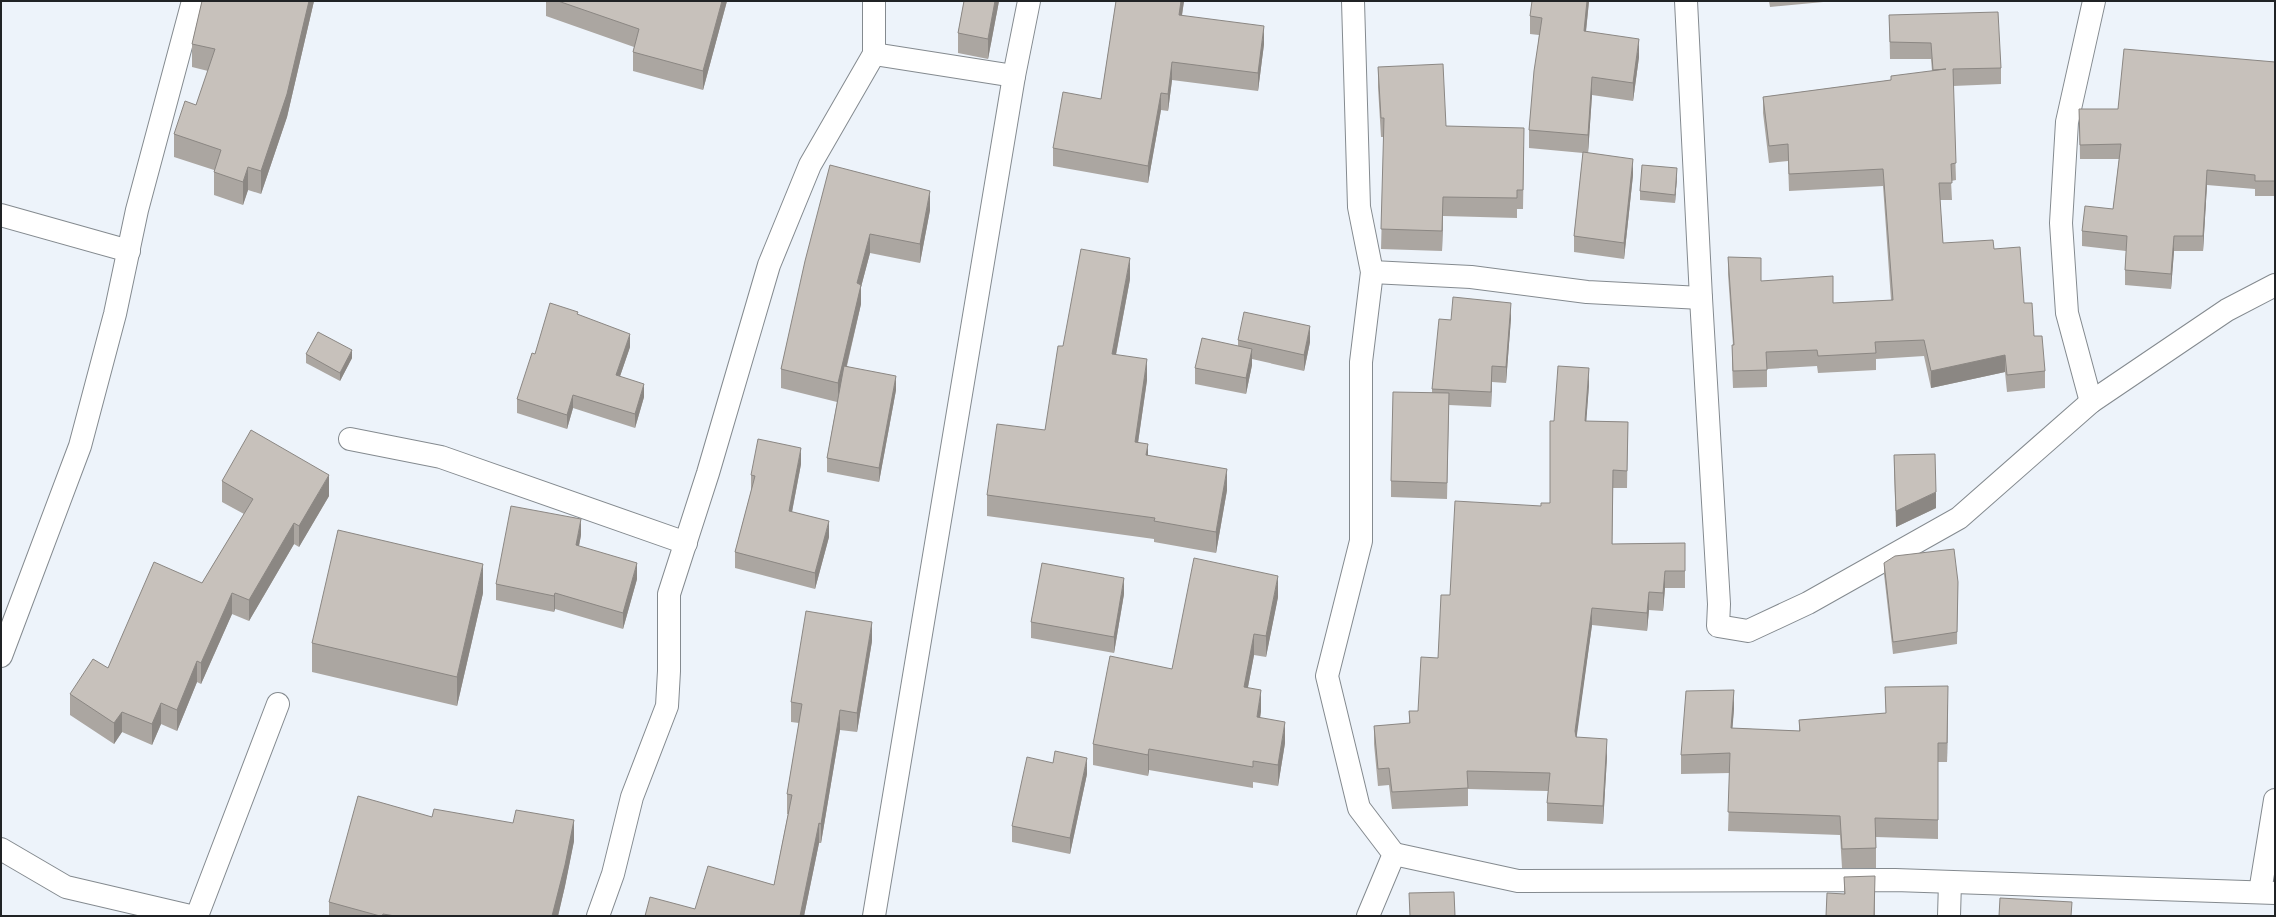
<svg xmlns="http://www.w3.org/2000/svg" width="2276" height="917" viewBox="0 0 2276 917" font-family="'Public Sans',sans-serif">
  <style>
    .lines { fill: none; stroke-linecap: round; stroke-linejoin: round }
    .street-casing { stroke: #848a8f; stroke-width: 24 }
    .street { stroke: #fff; stroke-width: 22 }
    .wall { fill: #aba6a1 }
    .shaded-wall { fill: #8b8783 }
    .building { fill: #c7c1bb; stroke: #8b8783 }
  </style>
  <rect width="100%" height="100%" fill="#edf3fa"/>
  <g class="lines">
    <!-- street casing -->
    <g class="street-casing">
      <g id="street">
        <path d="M 1353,1 L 1359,207 L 1372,272 L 1361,362 L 1361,541 L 1327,676 L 1359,808 L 1394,854 L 1368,916"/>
        <path d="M 1686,1 L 1701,298 L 1719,604 L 1718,626 L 1748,631 L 1808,603 L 1959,518 L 2091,402 L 2227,310 L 2275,285"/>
        <path d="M 874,54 L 1014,76"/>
        <path d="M 1,215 L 129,251"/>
        <path d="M 1372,272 L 1471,277 L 1587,292 L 1701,298"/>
        <path d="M 2091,402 L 2067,313 L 2061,223 L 2067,122 L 2094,1"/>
        <path d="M 350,439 L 441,457 L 686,543"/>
        <path d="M 1,656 L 80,446 L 115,314 L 137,210 L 193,1"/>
        <path d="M 1,849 L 66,887 L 190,916"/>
        <path d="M 1394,854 L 1518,881 L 1895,880 L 2275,893"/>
        <path d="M 2260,892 L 2275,800"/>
        <path d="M 197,916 L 278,704"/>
        <path d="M 598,916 L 613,874 L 632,797 L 667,706 L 669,671 L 669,594 L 708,473 L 769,265 L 810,165 L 874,54 L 874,1"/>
        <path d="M 874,916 L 1014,76 L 1029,1"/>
        <path d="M 1949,916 L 1950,882"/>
      </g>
    </g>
    <!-- street -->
    <use href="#street" class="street"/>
  </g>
  <!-- wall -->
  <g class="wall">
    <path d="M 202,1 L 314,1 L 287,117 L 261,194 L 248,190 L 243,205 L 214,195 L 214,170 L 174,157 L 174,134 L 196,105 L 208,71 L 192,67 L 192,44 Z"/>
    <path d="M 546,1 L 727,1 L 703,90 L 633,71 L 633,52 L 634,47 L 546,16 Z"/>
    <path d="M 964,1 L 999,1 L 988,59 L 958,53 L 958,33 Z"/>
    <path d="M 1116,1 L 1184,1 L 1182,16 L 1264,44 L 1258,91 L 1172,80 L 1168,111 L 1161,110 L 1148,183 L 1053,166 L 1053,148 L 1101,99 Z"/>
    <path d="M 1589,1 L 1586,32 L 1639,57 L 1633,101 L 1592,95 L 1588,153 L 1633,175 L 1624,259 L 1574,252 L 1574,236 L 1583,153 L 1529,148 L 1529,130 L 1539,35 L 1530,34 L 1530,16 Z"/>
    <path d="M 1769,1 L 1834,1 L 1770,7 Z"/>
    <path d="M 1889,15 L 2001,68 L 2001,84 L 1953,86 L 1956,180 L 1951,181 L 1952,200 L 1940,200 L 1943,243 L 1994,249 L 2024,303 L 2045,371 L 2045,388 L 2007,392 L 2005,372 L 1931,388 L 1924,356 L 1876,359 L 1876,370 L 1818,373 L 1817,366 L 1767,369 L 1767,387 L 1733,388 L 1732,362 L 1732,345 L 1733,345 L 1728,274 L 1728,257 L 1761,281 L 1833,303 L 1891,300 L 1883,186 L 1789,191 L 1788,161 L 1769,163 L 1763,113 L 1763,97 L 1891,80 L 1932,71 L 1931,59 L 1890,59 Z"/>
    <path d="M 2275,62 L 2275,196 L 2255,196 L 2255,189 L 2207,185 L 2203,251 L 2174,251 L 2171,289 L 2125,285 L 2125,270 L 2126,251 L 2082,246 L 2082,231 L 2113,209 L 2119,159 L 2080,159 L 2079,109 L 2118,109 Z"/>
    <path d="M 1378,67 L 1446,126 L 1524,147 L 1523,209 L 1517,209 L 1517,218 L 1443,216 L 1442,251 L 1381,249 L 1384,137 L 1381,137 L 1378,87 Z"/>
    <path d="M 830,165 L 930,210 L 920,263 L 870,253 L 861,287 L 861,304 L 847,366 L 896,390 L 879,482 L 827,472 L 827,458 L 837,402 L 781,388 L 781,369 Z"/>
    <path d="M 1677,177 L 1675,203 L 1640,200 L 1640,191 Z"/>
    <path d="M 1130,279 L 1116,355 L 1147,380 L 1138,443 L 1148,455 L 1227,490 L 1216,553 L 1154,542 L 1154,539 L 987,516 L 987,495 L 1045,430 L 1063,346 Z"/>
    <path d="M 578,315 L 630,347 L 620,376 L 644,397 L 635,428 L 573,408 L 567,429 L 517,413 L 517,399 L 535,354 Z"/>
    <path d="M 1511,318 L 1506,383 L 1492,382 L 1491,407 L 1449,405 L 1447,499 L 1391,497 L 1391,481 L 1432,393 L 1432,389 L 1451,320 Z"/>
    <path d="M 1238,340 L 1310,342 L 1304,371 L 1252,359 L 1252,365 L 1246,394 L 1195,384 L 1195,368 L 1238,346 Z"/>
    <path d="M 306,354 L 352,358 L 340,381 L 306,363 Z"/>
    <path d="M 1589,385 L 1586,421 L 1628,422 L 1627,488 L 1613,488 L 1612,544 L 1685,543 L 1685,588 L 1665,588 L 1663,611 L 1649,610 L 1647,631 L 1592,625 L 1576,737 L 1607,757 L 1603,824 L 1547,821 L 1547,803 L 1548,791 L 1468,789 L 1468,806 L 1392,809 L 1389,785 L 1378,786 L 1374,744 L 1374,726 L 1409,724 L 1409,711 L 1418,711 L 1438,658 L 1450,595 L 1541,506 L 1550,503 L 1554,421 Z"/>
    <path d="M 1894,455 L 1936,508 L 1896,527 L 1894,471 Z"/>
    <path d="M 801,464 L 792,512 L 829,537 L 815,589 L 735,568 L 735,552 L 751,491 L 751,475 Z"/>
    <path d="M 222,481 L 329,496 L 299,547 L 294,544 L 249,621 L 232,614 L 201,684 L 197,682 L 177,731 L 161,724 L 152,745 L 122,732 L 114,744 L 70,715 L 70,694 L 108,668 L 202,583 L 244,514 L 222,502 Z"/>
    <path d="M 581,535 L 579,546 L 637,579 L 623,629 L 555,609 L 554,612 L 496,600 L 496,584 Z"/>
    <path d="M 1884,563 L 1958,582 L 1957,644 L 1893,654 L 1884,574 Z"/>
    <path d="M 483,593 L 457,706 L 312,672 L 312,643 Z"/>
    <path d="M 1124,594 L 1114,653 L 1031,638 L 1031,622 Z"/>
    <path d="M 1278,597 L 1266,657 L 1254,655 L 1248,687 L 1261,711 L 1260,718 L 1285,743 L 1278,786 L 1253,782 L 1253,788 L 1149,770 L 1148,776 L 1093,765 L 1093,744 L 1172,669 Z"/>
    <path d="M 872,641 L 857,732 L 840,730 L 821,843 L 819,843 L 804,916 L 695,909 L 774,885 L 788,814 L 787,814 L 787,794 L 799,723 L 791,722 L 791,702 Z"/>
    <path d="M 1885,687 L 1948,705 L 1947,762 L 1938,762 L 1938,839 L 1876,837 L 1876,868 L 1842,868 L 1840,835 L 1728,831 L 1730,773 L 1681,774 L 1681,755 L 1734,709 L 1732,728 L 1799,731 L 1799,720 L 1886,713 Z"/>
    <path d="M 1087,774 L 1070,854 L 1012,842 L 1012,826 Z"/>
    <path d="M 432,817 L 574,841 L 565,886 L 558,916 L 329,916 L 329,902 Z"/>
    <path d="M 1844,877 L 1875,893 L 1875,916 L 1826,916 L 1844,894 Z"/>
  </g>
  <!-- shaded-wall -->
  <g class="shaded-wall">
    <path d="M 309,1 L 314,1 L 287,117 L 261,194 L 261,171 Z"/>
    <path d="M 722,1 L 727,1 L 703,90 L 703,71 Z"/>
    <path d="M 995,1 L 999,1 L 988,59 L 988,39 Z"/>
    <path d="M 1181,1 L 1184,1 L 1179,33 L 1179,15 Z"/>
    <path d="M 1587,1 L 1589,1 L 1584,49 L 1584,31 Z"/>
    <path d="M 1264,26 L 1264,44 L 1258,91 L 1258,73 Z"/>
    <path d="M 1639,39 L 1639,57 L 1633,101 L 1633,83 Z"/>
    <path d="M 1172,62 L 1172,80 L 1168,111 L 1168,94 Z"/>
    <path d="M 1592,77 L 1592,95 L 1588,153 L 1588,135 Z"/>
    <path d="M 1161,93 L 1161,110 L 1148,183 L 1148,166 Z"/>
    <path d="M 1633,159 L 1633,175 L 1624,259 L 1624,243 Z"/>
    <path d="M 248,167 L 248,190 L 243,205 L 243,182 Z"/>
    <path d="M 1677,168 L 1677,177 L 1675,203 L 1675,195 Z"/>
    <path d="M 2207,170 L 2207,185 L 2203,251 L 2203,236 Z"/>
    <path d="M 930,191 L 930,210 L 920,263 L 920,244 Z"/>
    <path d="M 1443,197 L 1443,216 L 1442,251 L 1442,231 Z"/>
    <path d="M 870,234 L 870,253 L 861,287 L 861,304 L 838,402 L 838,383 L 857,283 Z"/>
    <path d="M 2174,236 L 2174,251 L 2171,289 L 2171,274 Z"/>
    <path d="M 1130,258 L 1130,279 L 1112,375 L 1112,354 Z"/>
    <path d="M 1511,303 L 1511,318 L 1506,383 L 1506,367 Z"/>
    <path d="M 1310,326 L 1310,342 L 1304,371 L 1304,355 Z"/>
    <path d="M 630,334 L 630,347 L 616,388 L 616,375 Z"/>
    <path d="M 1252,349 L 1252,365 L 1246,394 L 1246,378 Z"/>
    <path d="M 352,350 L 352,358 L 340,381 L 340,373 Z"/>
    <path d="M 2005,355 L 2005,372 L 1931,388 L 1931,371 Z"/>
    <path d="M 1147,359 L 1147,380 L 1135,463 L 1135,442 Z"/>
    <path d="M 1492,366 L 1492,382 L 1491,407 L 1491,392 Z"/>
    <path d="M 1589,368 L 1589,385 L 1585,439 L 1585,421 Z"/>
    <path d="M 896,376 L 896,390 L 879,482 L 879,468 Z"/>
    <path d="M 644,384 L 644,397 L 635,428 L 635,414 Z"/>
    <path d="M 573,395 L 573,408 L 567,429 L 567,415 Z"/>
    <path d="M 1148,444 L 1148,465 L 1146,455 Z"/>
    <path d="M 801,448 L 801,464 L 789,527 L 789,511 Z"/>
    <path d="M 1227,469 L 1227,490 L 1216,553 L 1216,532 Z"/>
    <path d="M 1613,470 L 1613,488 L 1612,561 L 1612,544 Z"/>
    <path d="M 329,475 L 329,496 L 299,547 L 299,526 Z"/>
    <path d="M 1936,492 L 1936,508 L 1896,527 L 1896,511 Z"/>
    <path d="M 581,519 L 581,535 L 576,561 L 576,545 Z"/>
    <path d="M 829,521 L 829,537 L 815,589 L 815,573 Z"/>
    <path d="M 294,523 L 294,544 L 249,621 L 249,600 Z"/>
    <path d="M 637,563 L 637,579 L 623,629 L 623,613 Z"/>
    <path d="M 483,564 L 483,593 L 457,706 L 457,677 Z"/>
    <path d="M 1665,571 L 1665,588 L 1663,611 L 1663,593 Z"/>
    <path d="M 1278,576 L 1278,597 L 1266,657 L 1266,636 Z"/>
    <path d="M 1124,578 L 1124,594 L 1114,653 L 1114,637 Z"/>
    <path d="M 1649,592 L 1649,610 L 1647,631 L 1647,613 Z"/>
    <path d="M 232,593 L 232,614 L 201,684 L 201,663 Z"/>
    <path d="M 555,593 L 555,609 L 554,612 L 554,596 Z"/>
    <path d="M 1592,608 L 1592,625 L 1575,749 L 1575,731 Z"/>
    <path d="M 872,622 L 872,641 L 857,732 L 857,713 Z"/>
    <path d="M 1254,634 L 1254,655 L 1244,708 L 1244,687 Z"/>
    <path d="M 197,661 L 197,682 L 177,731 L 177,710 Z"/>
    <path d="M 1948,686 L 1948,705 L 1947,762 L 1947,743 Z"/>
    <path d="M 1261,690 L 1261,711 L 1257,738 L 1257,717 Z"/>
    <path d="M 1734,690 L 1734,709 L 1731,747 L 1731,728 Z"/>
    <path d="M 161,703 L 161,724 L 152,745 L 152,724 Z"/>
    <path d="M 840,710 L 840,730 L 821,843 L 821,824 Z"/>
    <path d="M 122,712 L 122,732 L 114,744 L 114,723 Z"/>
    <path d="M 1285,722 L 1285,743 L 1278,786 L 1278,765 Z"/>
    <path d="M 1607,739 L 1607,757 L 1603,824 L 1603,806 Z"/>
    <path d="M 1149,749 L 1149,770 L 1148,776 L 1148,755 Z"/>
    <path d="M 1087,758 L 1087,774 L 1070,854 L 1070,838 Z"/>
    <path d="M 574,820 L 574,841 L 565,886 L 558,916 L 552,916 Z"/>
    <path d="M 819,823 L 819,843 L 804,916 L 800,916 Z"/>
  </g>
  <!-- building -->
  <g class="building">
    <path d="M 202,1 L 309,1 L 287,94 L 261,171 L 248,167 L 243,182 L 214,172 L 221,150 L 174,134 L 185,101 L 196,105 L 215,49 L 192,44 Z"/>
    <path d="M 558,1 L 722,1 L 703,71 L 633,52 L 639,29 Z"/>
    <path d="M 964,1 L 995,1 L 988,39 L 958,33 Z"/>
    <path d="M 1116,1 L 1181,1 L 1179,15 L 1264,26 L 1258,73 L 1172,62 L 1168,94 L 1161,93 L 1148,166 L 1053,148 L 1063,92 L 1101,99 Z"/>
    <path d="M 1532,1 L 1587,1 L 1584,31 L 1639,39 L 1633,83 L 1592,77 L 1588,135 L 1529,130 L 1534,71 L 1542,18 L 1530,16 Z"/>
    <path d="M 1998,12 L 2001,68 L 1953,69 L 1956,163 L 1951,164 L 1952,183 L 1939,183 L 1943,243 L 1993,240 L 1994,249 L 2020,247 L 2024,303 L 2032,303 L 2034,336 L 2042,336 L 2045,371 L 2007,375 L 2005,355 L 1931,371 L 1924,340 L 1875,342 L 1876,353 L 1818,356 L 1817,350 L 1766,352 L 1767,370 L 1733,371 L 1732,345 L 1734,345 L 1728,257 L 1761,258 L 1761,281 L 1833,276 L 1833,303 L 1893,300 L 1883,169 L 1789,174 L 1788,144 L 1769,146 L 1763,97 L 1891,80 L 1891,76 L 1946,69 L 1933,70 L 1931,43 L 1890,42 L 1889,15 Z"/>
    <path d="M 2124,49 L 2275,62 L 2275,181 L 2255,181 L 2255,175 L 2207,170 L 2203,236 L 2174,236 L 2171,274 L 2125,270 L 2127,236 L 2082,231 L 2085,206 L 2113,209 L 2121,144 L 2080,145 L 2079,109 L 2118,109 Z"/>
    <path d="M 1443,64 L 1446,126 L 1524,128 L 1523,190 L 1517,190 L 1517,198 L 1443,197 L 1442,231 L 1381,229 L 1384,118 L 1381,118 L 1378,67 Z"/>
    <path d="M 1583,152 L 1633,159 L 1624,243 L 1574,236 Z"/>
    <path d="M 830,165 L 930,191 L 920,244 L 870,234 L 857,283 L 861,285 L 838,383 L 781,369 L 805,261 Z"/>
    <path d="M 1642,165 L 1677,168 L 1675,195 L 1640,191 Z"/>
    <path d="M 1081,249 L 1130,258 L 1112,354 L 1147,359 L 1135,442 L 1148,444 L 1146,455 L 1227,469 L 1216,532 L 1154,521 L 1155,518 L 987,495 L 997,424 L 1045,430 L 1058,346 L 1063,346 Z"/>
    <path d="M 1453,297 L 1511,303 L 1506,367 L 1492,366 L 1491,392 L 1432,389 L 1439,319 L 1451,320 Z"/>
    <path d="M 550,303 L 578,312 L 577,314 L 630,334 L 616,375 L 644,384 L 635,414 L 573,395 L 567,415 L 517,399 L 532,353 L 535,354 Z"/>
    <path d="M 1244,312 L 1310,326 L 1304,355 L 1238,340 Z"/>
    <path d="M 318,332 L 352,350 L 340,373 L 306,354 Z"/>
    <path d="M 1202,338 L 1252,349 L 1246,378 L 1195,368 Z"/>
    <path d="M 844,366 L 896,376 L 879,468 L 827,458 Z"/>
    <path d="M 1558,366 L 1589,368 L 1585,421 L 1628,422 L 1627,471 L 1613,470 L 1612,544 L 1685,543 L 1685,571 L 1665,571 L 1663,593 L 1649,592 L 1647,613 L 1592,608 L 1575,731 L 1576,737 L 1607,739 L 1603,806 L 1547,803 L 1550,773 L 1467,771 L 1468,788 L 1392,792 L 1389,768 L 1378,769 L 1374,726 L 1410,723 L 1409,711 L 1418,711 L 1421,657 L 1438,658 L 1441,595 L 1450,595 L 1455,501 L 1541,506 L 1541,503 L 1550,503 L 1550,421 L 1554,421 Z"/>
    <path d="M 1393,392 L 1449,393 L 1447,483 L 1391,481 Z"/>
    <path d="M 251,430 L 329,475 L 299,526 L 294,523 L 249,600 L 232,593 L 201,663 L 197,661 L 177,710 L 161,703 L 152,724 L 122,712 L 114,723 L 70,694 L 93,659 L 108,668 L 154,562 L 202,583 L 253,499 L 222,481 Z"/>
    <path d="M 758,439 L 801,448 L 789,511 L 829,521 L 815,573 L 735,552 L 755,476 L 751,475 Z"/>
    <path d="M 1935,454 L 1936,492 L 1896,511 L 1894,455 Z"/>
    <path d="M 511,506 L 581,519 L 576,545 L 637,563 L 623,613 L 555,593 L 554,596 L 496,584 Z"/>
    <path d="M 338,530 L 483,564 L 457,677 L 312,643 Z"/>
    <path d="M 1954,549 L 1958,582 L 1957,632 L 1893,642 L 1884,563 L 1895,556 Z"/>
    <path d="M 1194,558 L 1278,576 L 1266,636 L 1254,634 L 1244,687 L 1261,690 L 1257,717 L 1285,722 L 1278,765 L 1253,761 L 1253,767 L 1149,749 L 1148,755 L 1093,744 L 1110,656 L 1172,669 Z"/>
    <path d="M 1042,563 L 1124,578 L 1114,637 L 1031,622 Z"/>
    <path d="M 806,611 L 872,622 L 857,713 L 840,710 L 821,824 L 819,823 L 800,916 L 645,916 L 650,897 L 695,909 L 708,866 L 774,885 L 792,795 L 787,794 L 802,704 L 791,702 Z"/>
    <path d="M 1948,686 L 1947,743 L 1938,743 L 1938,820 L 1875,818 L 1876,848 L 1842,849 L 1840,816 L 1728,812 L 1730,753 L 1681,755 L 1686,691 L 1734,690 L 1731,728 L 1800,731 L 1799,720 L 1886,713 L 1885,687 Z"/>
    <path d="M 1055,751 L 1087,758 L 1070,838 L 1012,826 L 1027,757 L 1053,763 Z"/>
    <path d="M 358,796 L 432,817 L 434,809 L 513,823 L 516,810 L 574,820 L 565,865 L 552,916 L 395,916 L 383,914 L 382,916 L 380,916 L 329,902 Z"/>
    <path d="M 1875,876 L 1874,916 L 1826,916 L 1827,893 L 1845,894 L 1844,877 Z"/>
    <path d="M 1454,892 L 1455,916 L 1410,916 L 1409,893 Z"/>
    <path d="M 2000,898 L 2072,902 L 2071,916 L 1999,916 Z"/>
  </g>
  <!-- border -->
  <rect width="2276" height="917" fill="none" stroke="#202325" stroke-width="4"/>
</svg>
